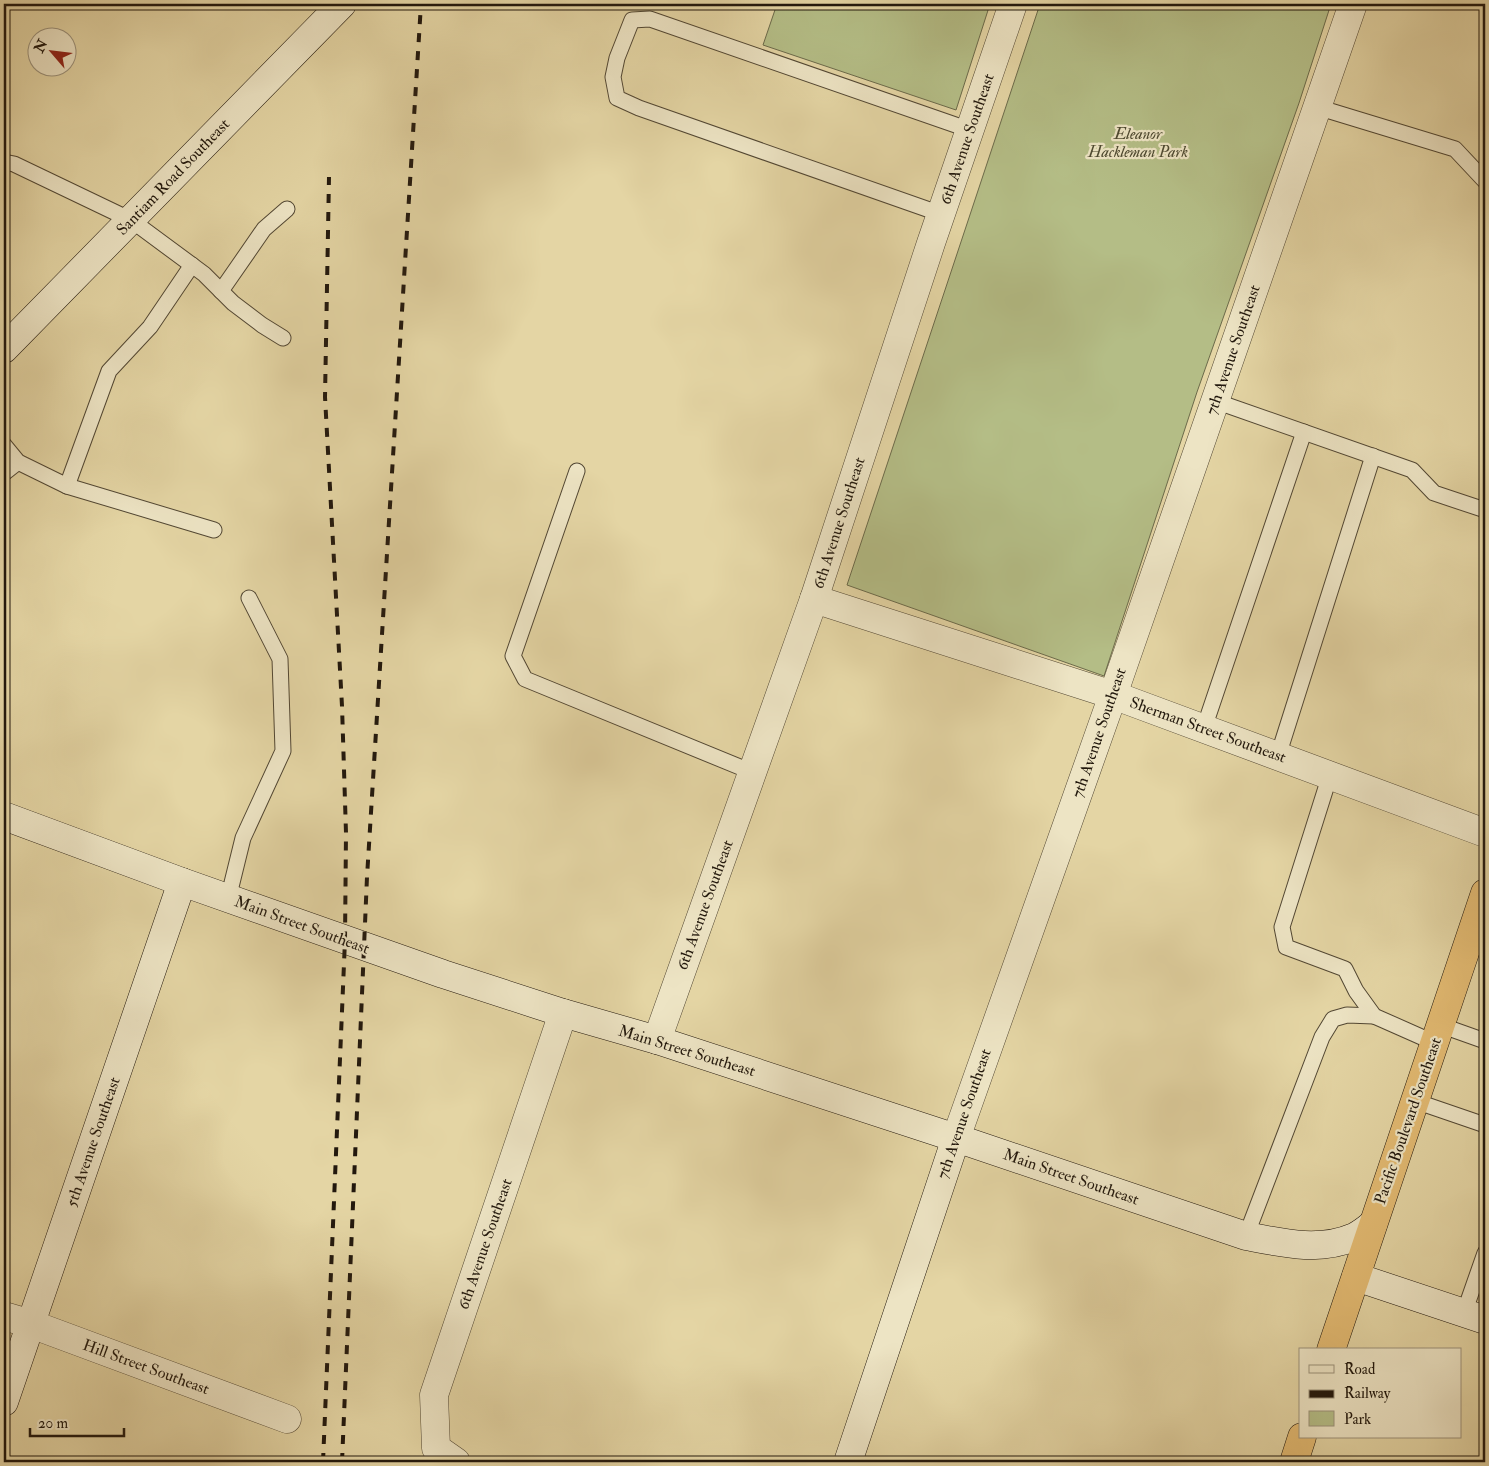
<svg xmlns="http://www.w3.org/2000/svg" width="1489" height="1466" viewBox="0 0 1489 1466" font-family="'IM FELL Double Pica',serif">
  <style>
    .green { fill: #b4bd86; stroke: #6b6a4a }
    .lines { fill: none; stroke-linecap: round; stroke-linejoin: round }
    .lane-casing { stroke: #524733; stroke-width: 17 }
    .street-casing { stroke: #524733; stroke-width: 29 }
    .secondary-casing { stroke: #22180d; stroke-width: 29 }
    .highway-casing { stroke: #22180d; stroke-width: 29 }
    .lane { stroke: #ede4c4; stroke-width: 15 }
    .street { stroke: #ede4c4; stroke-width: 28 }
    .secondary { stroke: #ede4c4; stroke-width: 28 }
    .highway { stroke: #e2ba72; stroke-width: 28 }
    .rail { stroke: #22180d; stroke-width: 4; stroke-dasharray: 9 9; stroke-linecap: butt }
    .labels { text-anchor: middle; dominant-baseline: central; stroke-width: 4.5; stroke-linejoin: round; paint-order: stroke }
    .park-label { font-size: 16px; font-style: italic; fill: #4e4a31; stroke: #ede4c4 }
    .street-label { font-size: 16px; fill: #22180d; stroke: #ede4c4 }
  </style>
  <rect width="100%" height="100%" fill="#e4d5a4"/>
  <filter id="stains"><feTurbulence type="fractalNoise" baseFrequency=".004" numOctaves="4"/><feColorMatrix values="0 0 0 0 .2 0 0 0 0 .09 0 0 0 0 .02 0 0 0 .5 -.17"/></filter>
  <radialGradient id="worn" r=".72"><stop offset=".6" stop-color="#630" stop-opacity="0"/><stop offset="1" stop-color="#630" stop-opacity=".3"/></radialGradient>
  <!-- green -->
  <g class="green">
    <path d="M 777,4 L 990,4 L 956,110 L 763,45 Z"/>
    <path d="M 1040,4 L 1331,4 L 1299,103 L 1197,392 L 1104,676 L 847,585 Z"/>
  </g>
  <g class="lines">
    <!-- lane casing -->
    <g class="lane-casing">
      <g id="lane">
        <path d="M 1317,107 L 1455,149 L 1485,181"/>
        <path d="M 4,162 L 14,164 L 131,220 L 204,274 L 233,303 L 262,325 L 283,338"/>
        <path d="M 941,214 L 639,108 L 617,98 L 613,77 L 617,58 L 632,20 L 650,19 L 970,130"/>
        <path d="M 221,291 L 264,229 L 287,209"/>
        <path d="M 1215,401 L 1412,470 L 1434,493 L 1485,510"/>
        <path d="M 4,445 L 18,462 L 67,486 L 109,371 L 150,327 L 192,265"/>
        <path d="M 577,471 L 513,656 L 525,679 L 752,772"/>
        <path d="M 4,473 L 18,462"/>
        <path d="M 67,486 L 214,530"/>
        <path d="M 1204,728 L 1304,432"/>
        <path d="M 1278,756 L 1373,456"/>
        <path d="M 1330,775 L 1282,927 L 1286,947 L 1345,969 L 1356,991 L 1374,1016 L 1435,1043"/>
        <path d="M 228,899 L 243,838 L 283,751 L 280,659 L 249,598"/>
        <path d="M 1440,1025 L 1485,1041"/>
        <path d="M 1415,1101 L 1485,1125"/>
        <path d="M 1246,1236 L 1322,1037 L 1333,1019 L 1347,1015 L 1374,1016"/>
        <path d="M 1464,1313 L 1485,1253"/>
      </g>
    </g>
    <!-- street casing -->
    <g class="street-casing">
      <g id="street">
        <path d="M 814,599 L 1113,695 L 1485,833"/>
        <path d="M 657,1040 L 814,599 L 931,243 L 1013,4"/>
        <path d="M 956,1138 L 1113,695 L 1353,4"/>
        <path d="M 4,1316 L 31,1324 L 287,1419"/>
        <path d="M 456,1462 L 436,1448 L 434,1395 L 563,1013"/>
      </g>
    </g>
    <!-- secondary casing -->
    <g class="secondary-casing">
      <g id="secondary">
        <path d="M 4,349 L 342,4"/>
        <path d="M 4,816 L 182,882 L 443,974 L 563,1013 L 657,1040 L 956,1138 L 1246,1236 C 1282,1243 1319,1252 1354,1237 C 1361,1234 1367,1229 1373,1224"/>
        <path d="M 1356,1277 L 1485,1320"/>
        <path d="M 4,1402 L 182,882"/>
        <path d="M 848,1462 L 956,1138"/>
      </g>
    </g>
    <!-- highway casing -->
    <g class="highway-casing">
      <g id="highway">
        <path d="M 1331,1350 L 1485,893"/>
        <path d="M 1294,1462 L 1302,1437"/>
      </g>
    </g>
    <!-- lane -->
    <use href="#lane" class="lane"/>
    <!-- street -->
    <use href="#street" class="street"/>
    <!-- secondary -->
    <use href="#secondary" class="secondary"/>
    <!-- highway -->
    <use href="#highway" class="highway"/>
    <!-- rail -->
    <g class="rail">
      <path d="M 323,1462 L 345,940 L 346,833 L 342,706 L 325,397 L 329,177"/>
      <path d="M 342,1462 L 367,877 L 421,4"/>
    </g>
  </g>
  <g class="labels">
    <!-- park labels -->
    <g class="park-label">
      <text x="1138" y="134">Eleanor<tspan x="1138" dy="18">Hackleman Park</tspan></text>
    </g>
    <!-- street labels -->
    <g class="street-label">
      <text transform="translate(967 139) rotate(-71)">6th Avenue Southeast</text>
      <text transform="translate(173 177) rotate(-46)">Santiam Road Southeast</text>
      <text transform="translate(1233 350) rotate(-71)">7th Avenue Southeast</text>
      <text transform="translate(839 523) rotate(-72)">6th Avenue Southeast</text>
      <text transform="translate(1208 730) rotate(20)">Sherman Street Southeast</text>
      <text transform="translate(1099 733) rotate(-71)">7th Avenue Southeast</text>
      <text transform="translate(705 905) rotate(-70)">6th Avenue Southeast</text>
      <text transform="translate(302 925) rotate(20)">Main Street Southeast</text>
      <text transform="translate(687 1051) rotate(17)">Main Street Southeast</text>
      <text transform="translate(964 1114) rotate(-71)">7th Avenue Southeast</text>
      <text transform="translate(1408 1121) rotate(-71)">Pacific Boulevard Southeast</text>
      <text transform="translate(93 1142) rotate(-71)">5th Avenue Southeast</text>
      <text transform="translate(1071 1177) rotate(19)">Main Street Southeast</text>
      <text transform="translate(485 1244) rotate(-71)">6th Avenue Southeast</text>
      <text transform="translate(146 1367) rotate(20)">Hill Street Southeast</text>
    </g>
  </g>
  <!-- margin -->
  <rect width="1489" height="1466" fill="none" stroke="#e4d5a4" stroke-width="20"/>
  <rect x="5" y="5" width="1479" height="1456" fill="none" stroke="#22180d" stroke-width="2.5"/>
  <rect x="10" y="10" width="1469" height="1446" fill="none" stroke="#22180d"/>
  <!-- legend -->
  <rect x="1299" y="1348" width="162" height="90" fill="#ede4c4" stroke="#9c927b"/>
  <rect x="1309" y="1365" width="25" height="8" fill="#ede4c4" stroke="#9c927b"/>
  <text x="1344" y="1374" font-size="15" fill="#22180d">Road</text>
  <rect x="1309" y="1390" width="25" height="8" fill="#22180d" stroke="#9c927b"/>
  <text x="1344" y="1398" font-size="15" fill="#22180d">Railway</text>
  <rect x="1309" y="1411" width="25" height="15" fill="#b4bd86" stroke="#9c927b"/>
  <text x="1344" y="1424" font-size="15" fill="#22180d">Park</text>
  <!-- north arrow -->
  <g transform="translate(52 52) rotate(298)"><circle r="24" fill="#ede4c4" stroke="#9c927b"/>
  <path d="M0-4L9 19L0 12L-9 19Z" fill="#8f2418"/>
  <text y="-8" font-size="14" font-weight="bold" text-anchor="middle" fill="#22180d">N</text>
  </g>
  <!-- scale -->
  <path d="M30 1428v8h94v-8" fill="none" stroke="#22180d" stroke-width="2.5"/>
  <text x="38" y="1428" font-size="15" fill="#22180d" stroke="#ede4c4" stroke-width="4" paint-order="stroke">20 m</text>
  <rect width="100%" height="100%" filter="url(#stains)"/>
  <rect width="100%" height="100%" fill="url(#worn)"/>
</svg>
